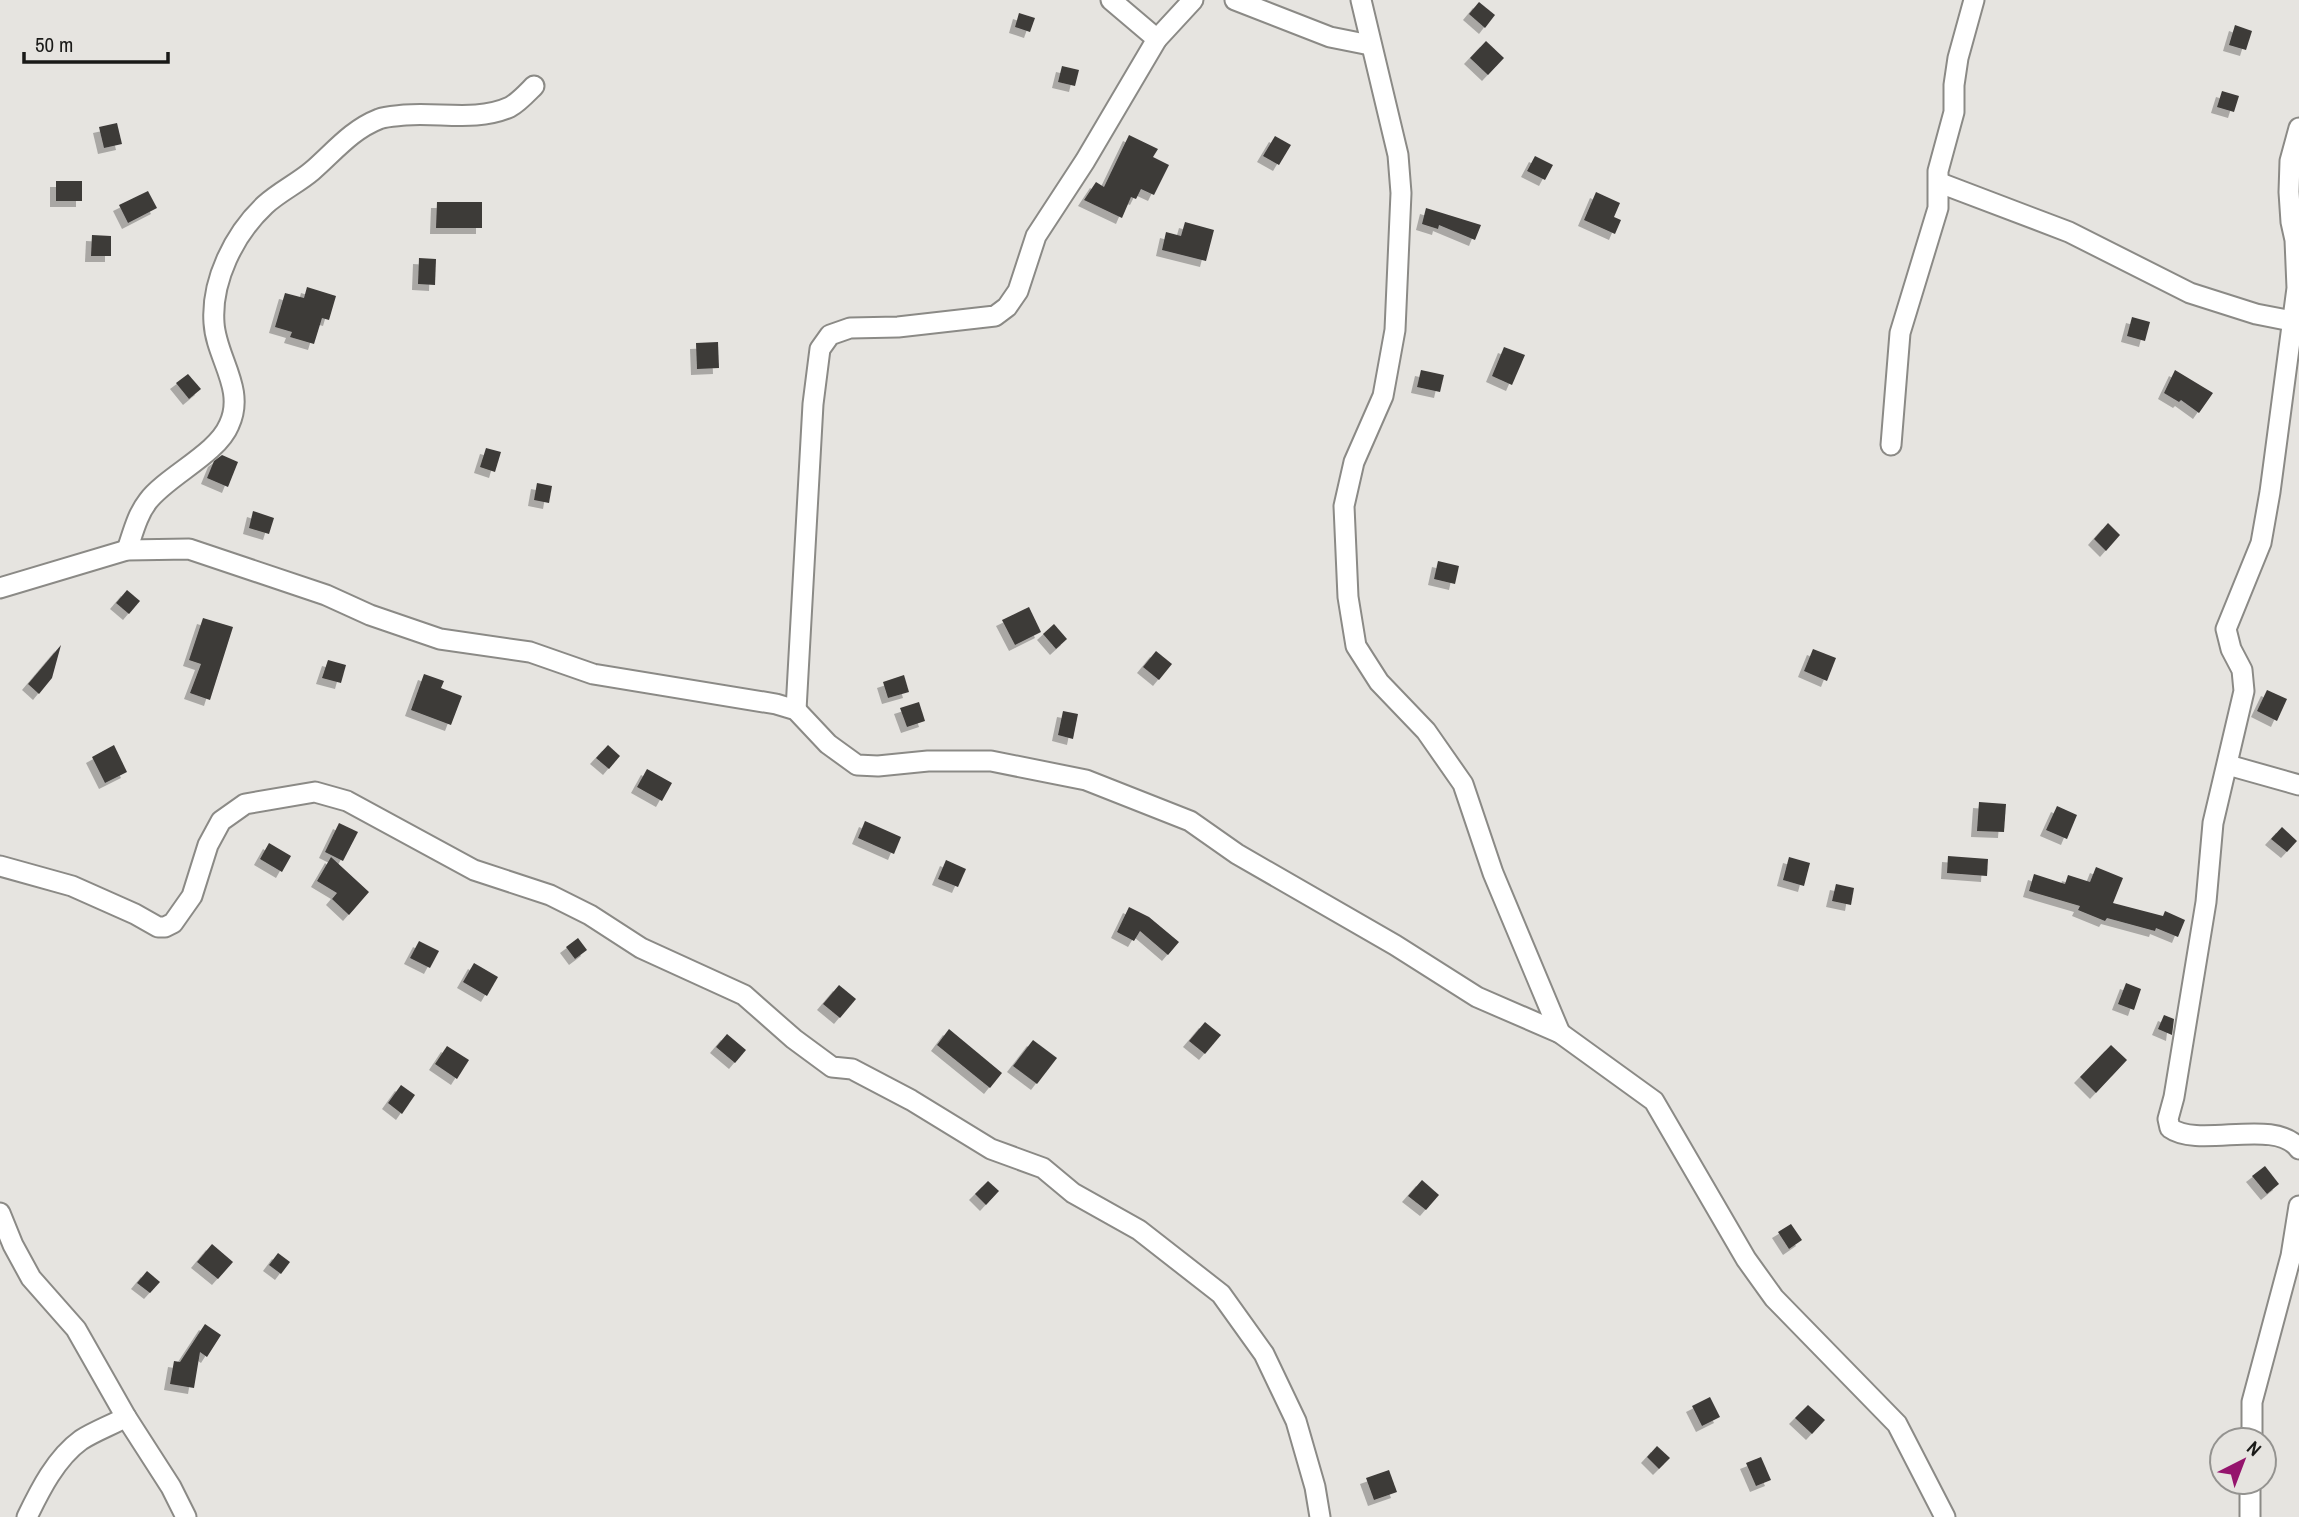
<svg xmlns="http://www.w3.org/2000/svg" width="2299" height="1517" viewBox="0 0 2299 1517" font-family="'Archivo Narrow',sans-serif">
  <style>
    .building { fill: #3d3a38; filter: url(#shadow) }
    .lines { fill: none; stroke-linecap: round; stroke-linejoin: round }
    .minor-casing { stroke: #8b8a86; stroke-width: 23 }
    .minor { stroke: #fff; stroke-width: 19 }
  </style>
  <defs>
    <filter id="shadow"><feDropShadow dx="-6" dy="6" stdDeviation="0" flood-color="#0004"/></filter>
  </defs>
  <rect width="100%" height="100%" fill="#e6e4e0"/>
  <!-- building -->
  <g class="building">
    <path d="M 1479,2 L 1495,15 L 1485,28 L 1469,14 Z"/>
    <path d="M 1019,13 L 1035,18 L 1030,32 L 1015,27 Z"/>
    <path d="M 2235,25 L 2252,31 L 2246,50 L 2229,45 Z"/>
    <path d="M 1486,41 L 1504,58 L 1488,75 L 1470,58 Z"/>
    <path d="M 1062,66 L 1079,70 L 1075,86 L 1058,82 Z"/>
    <path d="M 2222,91 L 2239,96 L 2234,112 L 2217,107 Z"/>
    <path d="M 117,123 L 122,144 L 104,148 L 99,127 Z"/>
    <path d="M 1129,135 L 1158,149 L 1153,157 L 1169,165 L 1154,195 L 1141,189 L 1136,199 L 1131,197 L 1122,218 L 1084,200 L 1096,182 L 1104,187 Z"/>
    <path d="M 1275,136 L 1291,145 L 1279,165 L 1263,156 Z"/>
    <path d="M 1535,156 L 1553,165 L 1545,180 L 1527,171 Z"/>
    <rect x="56" y="181" width="26" height="20"/>
    <path d="M 148,191 L 157,208 L 128,223 L 119,205 Z"/>
    <path d="M 1596,192 L 1620,203 L 1614,217 L 1621,220 L 1615,234 L 1584,220 Z"/>
    <path d="M 437,202 L 482,202 L 482,228 L 436,228 Z"/>
    <path d="M 1426,208 L 1481,225 L 1475,240 L 1439,225 L 1438,229 L 1422,224 Z"/>
    <path d="M 1185,222 L 1214,230 L 1206,261 L 1162,250 L 1166,232 L 1181,236 Z"/>
    <path d="M 92,235 L 111,236 L 111,256 L 91,256 Z"/>
    <path d="M 419,258 L 436,259 L 435,285 L 418,284 Z"/>
    <path d="M 307,287 L 336,296 L 329,320 L 322,318 L 314,344 L 290,337 L 292,332 L 275,327 L 285,293 L 304,298 Z"/>
    <path d="M 2132,317 L 2150,322 L 2145,341 L 2127,336 Z"/>
    <path d="M 718,342 L 719,368 L 697,369 L 696,343 Z"/>
    <path d="M 1504,347 L 1525,355 L 1512,385 L 1492,376 Z"/>
    <path d="M 1421,370 L 1444,375 L 1440,392 L 1417,387 Z"/>
    <path d="M 2175,370 L 2213,393 L 2199,413 L 2181,400 L 2179,402 L 2164,393 Z"/>
    <path d="M 188,374 L 201,389 L 189,399 L 176,383 Z"/>
    <path d="M 486,448 L 501,452 L 495,472 L 480,467 Z"/>
    <path d="M 222,455 L 238,462 L 228,487 L 207,478 L 214,461 Z"/>
    <path d="M 537,483 L 552,486 L 549,503 L 534,500 Z"/>
    <path d="M 253,511 L 274,518 L 269,534 L 249,528 Z"/>
    <path d="M 2108,523 L 2120,535 L 2106,551 L 2094,539 Z"/>
    <path d="M 1438,561 L 1459,566 L 1455,584 L 1434,579 Z"/>
    <path d="M 127,590 L 140,601 L 129,614 L 116,603 Z"/>
    <path d="M 1029,607 L 1041,632 L 1015,645 L 1002,620 Z"/>
    <path d="M 203,618 L 233,627 L 210,700 L 190,693 L 201,664 L 189,660 Z"/>
    <path d="M 1054,624 L 1067,639 L 1056,649 L 1043,634 Z"/>
    <path d="M 61,645 L 52,678 L 39,694 L 28,684 Z"/>
    <path d="M 1813,649 L 1836,658 L 1827,681 L 1804,671 Z"/>
    <path d="M 1156,651 L 1172,664 L 1159,680 L 1143,667 Z"/>
    <path d="M 328,660 L 346,665 L 341,683 L 322,678 Z"/>
    <path d="M 424,674 L 444,681 L 441,688 L 462,696 L 451,725 L 411,710 Z"/>
    <path d="M 904,675 L 909,692 L 888,698 L 883,682 Z"/>
    <path d="M 2267,690 L 2287,699 L 2277,721 L 2257,711 Z"/>
    <path d="M 919,702 L 925,721 L 907,727 L 900,708 Z"/>
    <path d="M 1063,711 L 1078,714 L 1073,739 L 1058,735 Z"/>
    <path d="M 114,745 L 127,772 L 105,783 L 92,757 Z"/>
    <path d="M 608,745 L 620,756 L 609,769 L 596,758 Z"/>
    <path d="M 647,769 L 672,783 L 662,801 L 637,787 Z"/>
    <path d="M 1979,802 L 2006,804 L 2004,832 L 1977,831 Z"/>
    <path d="M 2057,806 L 2077,815 L 2067,839 L 2046,830 Z"/>
    <path d="M 865,821 L 901,837 L 894,854 L 858,838 Z"/>
    <path d="M 339,823 L 358,832 L 343,861 L 325,852 Z"/>
    <path d="M 2282,827 L 2297,841 L 2287,852 L 2271,839 Z"/>
    <path d="M 269,843 L 291,856 L 282,872 L 260,859 Z"/>
    <path d="M 1948,856 L 1988,859 L 1987,876 L 1947,873 Z"/>
    <path d="M 331,857 L 369,892 L 349,915 L 332,899 L 337,893 L 317,881 Z"/>
    <path d="M 1789,857 L 1810,863 L 1804,886 L 1783,880 Z"/>
    <path d="M 946,860 L 966,869 L 958,887 L 938,879 Z"/>
    <path d="M 2096,867 L 2123,878 L 2113,903 L 2163,916 L 2165,911 L 2185,920 L 2178,937 L 2156,928 L 2155,931 L 2107,918 L 2105,921 L 2078,910 L 2080,906 L 2029,891 L 2034,874 L 2065,884 L 2068,875 L 2090,882 Z"/>
    <path d="M 1836,884 L 1854,888 L 1851,905 L 1832,901 Z"/>
    <path d="M 1129,907 L 1149,917 L 1179,942 L 1168,955 L 1140,931 L 1134,941 L 1117,932 Z"/>
    <path d="M 578,938 L 587,950 L 575,959 L 566,947 Z"/>
    <path d="M 419,941 L 439,951 L 430,968 L 410,958 Z"/>
    <path d="M 474,963 L 498,977 L 487,996 L 463,982 Z"/>
    <path d="M 2126,983 L 2141,989 L 2134,1010 L 2118,1004 Z"/>
    <path d="M 839,985 L 856,999 L 840,1018 L 823,1004 Z"/>
    <path d="M 2164,1015 L 2174,1019 L 2172,1035 L 2158,1029 Z"/>
    <path d="M 1205,1022 L 1221,1035 L 1205,1054 L 1189,1041 Z"/>
    <path d="M 949,1029 L 1002,1073 L 990,1088 L 937,1045 Z"/>
    <path d="M 727,1034 L 746,1050 L 735,1063 L 716,1047 Z"/>
    <path d="M 1033,1040 L 1057,1058 L 1037,1084 L 1013,1066 Z"/>
    <path d="M 2111,1045 L 2127,1060 L 2096,1093 L 2080,1077 Z"/>
    <path d="M 447,1046 L 469,1060 L 457,1079 L 435,1064 Z"/>
    <path d="M 401,1085 L 415,1095 L 402,1114 L 388,1103 Z"/>
    <path d="M 2265,1166 L 2279,1184 L 2267,1194 L 2252,1176 Z"/>
    <path d="M 1422,1180 L 1439,1195 L 1426,1210 L 1408,1196 Z"/>
    <path d="M 988,1181 L 999,1191 L 986,1205 L 975,1194 Z"/>
    <path d="M 1791,1224 L 1802,1240 L 1789,1249 L 1778,1232 Z"/>
    <path d="M 212,1244 L 233,1262 L 218,1279 L 197,1262 Z"/>
    <path d="M 278,1253 L 290,1262 L 281,1274 L 269,1265 Z"/>
    <path d="M 147,1271 L 160,1282 L 150,1293 L 137,1283 Z"/>
    <path d="M 205,1324 L 221,1335 L 207,1357 L 200,1352 L 194,1388 L 170,1384 L 174,1361 L 180,1362 Z"/>
    <path d="M 1710,1397 L 1720,1417 L 1702,1426 L 1692,1406 Z"/>
    <path d="M 1808,1405 L 1825,1420 L 1812,1434 L 1795,1418 Z"/>
    <path d="M 1657,1446 L 1670,1458 L 1659,1469 L 1647,1457 Z"/>
    <path d="M 1761,1457 L 1771,1480 L 1756,1486 L 1746,1463 Z"/>
    <path d="M 1389,1470 L 1397,1492 L 1374,1500 L 1366,1478 Z"/>
  </g>
  <g class="lines">
    <!-- minor casing -->
    <g class="minor-casing">
      <g id="minor">
        <path d="M 1111,0 L 1157,39"/>
        <path d="M 1235,0 L 1330,37 L 1370,45"/>
        <path d="M 1361,0 L 1398,155 L 1401,193 L 1395,330 L 1383,396 L 1354,462 L 1344,506 L 1348,597 L 1356,646 L 1379,682 L 1426,731 L 1463,784 L 1493,873 L 1560,1033"/>
        <path d="M 2299,128 L 2290,161 L 2289,192 L 2291,222 L 2295,240 L 2297,288 L 2270,492 L 2261,543 L 2226,629 L 2231,649 L 2242,670 L 2244,691 L 2213,823 L 2206,902 L 2174,1097 L 2168,1119 L 2170,1128 C 2199,1149 2276,1117 2299,1149"/>
        <path d="M 1940,183 L 2069,232 L 2190,293 L 2256,314 L 2292,321"/>
        <path d="M 1891,445 L 1900,333 L 1938,208 L 1938,171 L 1954,112 L 1954,85 L 1958,58 L 1974,0"/>
        <path d="M 127,550 C 133,533 137,515 148,501 C 167,476 217,454 229,425 C 246,389 216,358 214,323 C 211,281 234,234 265,205 C 279,192 298,183 312,171 C 334,152 351,130 379,119 C 386,116 397,116 405,115 C 439,112 477,122 510,107 C 519,102 527,93 534,86"/>
        <path d="M 0,588 L 127,550 L 189,549 L 326,595 L 370,615 L 440,639 L 530,652 L 593,674 L 776,704 L 796,710 L 828,744 L 857,765 L 878,766 L 928,761 L 991,761 L 1086,780 L 1190,821 L 1237,854 L 1395,945 L 1477,997 L 1560,1033 L 1654,1101 L 1746,1259 L 1774,1298 L 1897,1424 L 1945,1517"/>
        <path d="M 796,710 L 813,404 L 820,349 L 830,335 L 850,328 L 898,327 L 995,316 L 1007,307 L 1018,291 L 1036,236 L 1085,161 L 1157,39 L 1193,0"/>
        <path d="M 2228,765 L 2299,785"/>
        <path d="M 0,866 L 72,886 L 135,914 L 158,927 L 165,927 L 173,923 L 192,896 L 208,845 L 221,821 L 245,804 L 315,792 L 347,801 L 474,870 L 550,895 L 590,915 L 641,948 L 744,995 L 794,1039 L 832,1067 L 852,1069 L 911,1100 L 991,1149 L 1043,1168 L 1073,1193 L 1139,1230 L 1221,1294 L 1264,1354 L 1296,1421 L 1315,1487 L 1320,1517"/>
        <path d="M 0,1213 L 13,1245 L 31,1278 L 76,1329 L 126,1417 L 171,1487 L 186,1517"/>
        <path d="M 2252,1440 L 2252,1402 L 2291,1256 L 2299,1206"/>
        <path d="M 27,1517 C 40,1490 56,1458 81,1440 C 95,1431 112,1425 126,1417"/>
        <path d="M 2250,1517 L 2250,1482"/>
      </g>
    </g>
    <!-- minor -->
    <use href="#minor" class="minor"/>
  </g>
  <!-- north arrow -->
  <g transform="translate(2243 1461) rotate(42)"><circle r="33" fill="#e6e4e0" stroke="#949390" stroke-width="2"/>
  <path d="M0-5L12 26L0 18L-12 26Z" fill="#95146d"/>
  <text y="-10" font-size="19" font-weight="bold" text-anchor="middle" fill="#1a1a18">N</text>
  </g>
  <!-- scale -->
  <path d="M24 52v10h144v-10" fill="none" stroke="#1a1a18" stroke-width="3.5"/>
  <text x="35" y="52" font-size="21" fill="#1a1a18" stroke="#e6e4e0" stroke-width="5" paint-order="stroke">50 m</text>
</svg>
